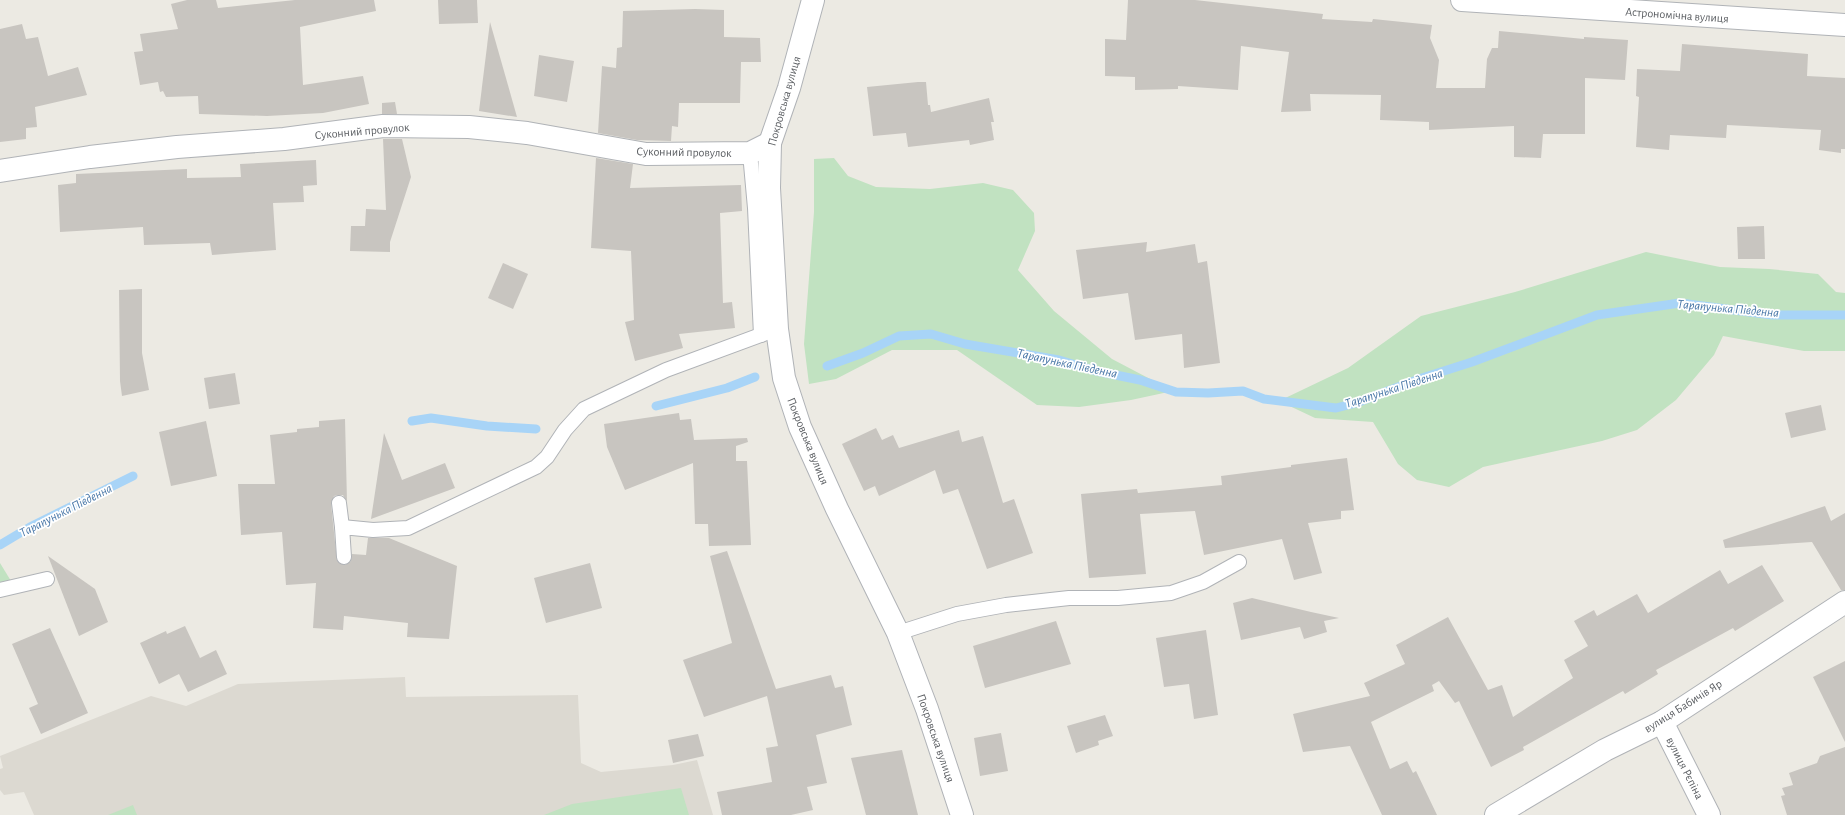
<svg xmlns="http://www.w3.org/2000/svg" width="1845" height="815" viewBox="0 0 1845 815" font-family="'Alegreya Sans',sans-serif">
  <style>
    .education { fill: #dcd9d1 }
    .green { fill: #c1e2c1 }
    .lines { fill: none; stroke-linecap: round; stroke-linejoin: round }
    .stream { stroke: #a8d4f7; stroke-width: 9 }
    .building { fill: #c8c5c0 }
    .service-casing { stroke: #b0b3b7; stroke-width: 16 }
    .minor-casing { stroke: #b0b3b7; stroke-width: 24 }
    .service { stroke: #fff; stroke-width: 14 }
    .minor { stroke: #fff; stroke-width: 22 }
    .labels { text-anchor: middle; dominant-baseline: central; stroke-width: 3.5; stroke-linejoin: round; paint-order: stroke }
    .street-label { font-size: 12px; fill: #5b5e62; stroke: #fff }
    .water-label { font-size: 13px; font-style: italic; fill: #4776a7; stroke: #fff }
  </style>
  <rect width="100%" height="100%" fill="#eceae3"/>
  <!-- education -->
  <path class="education" d="M 405,677 L 406,697 L 578,695 L 581,763 L 601,772 L 673,765 L 697,760 L 713,815 L 34,815 L 24,792 L 4,795 L 0,790 L 0,769 L 3,768 L 0,756 L 151,696 L 186,706 L 238,684 Z"/>
  <!-- green -->
  <g class="green">
    <path d="M 834,158 L 848,176 L 876,187 L 930,189 L 983,183 L 1013,190 L 1034,213 L 1035,231 L 1018,270 L 1054,311 L 1112,359 L 1173,391 L 1131,400 L 1079,407 L 1037,405 L 957,350 L 892,350 L 836,379 L 809,384 L 804,344 L 814,212 L 814,159 Z"/>
    <path d="M 1646,252 L 1720,267 L 1769,269 L 1818,274 L 1836,292 L 1845,293 L 1845,351 L 1804,351 L 1723,336 L 1714,355 L 1676,400 L 1637,430 L 1602,441 L 1483,467 L 1449,487 L 1417,480 L 1398,464 L 1373,422 L 1315,418 L 1279,401 L 1348,368 L 1421,316 L 1515,292 Z"/>
    <path d="M 0,563 L 11,581 L 0,582 Z"/>
    <path d="M 681,788 L 689,815 L 544,815 L 572,804 Z"/>
    <path d="M 133,805 L 137,815 L 108,815 Z"/>
  </g>
  <g class="lines">
    <!-- stream -->
    <g class="stream">
      <path d="M 827,366 L 863,353 L 899,336 L 931,334 L 965,344 L 1059,360 L 1096,371 L 1140,380 L 1176,392 L 1208,393 L 1243,391 L 1264,399 L 1336,408 L 1356,403 L 1422,378 L 1472,362 L 1597,315 L 1680,303 L 1772,315 L 1845,315"/>
      <path d="M 656,406 L 727,388 L 755,377"/>
      <path d="M 412,421 L 431,418 L 487,426 L 536,429"/>
      <path d="M 0,545 L 30,527 L 133,476"/>
    </g>
  </g>
  <!-- building -->
  <g class="building">
    <path d="M 187,0 L 216,0 L 218,8 L 295,0 L 374,0 L 376,11 L 300,27 L 303,85 L 363,76 L 369,104 L 323,113 L 267,116 L 199,114 L 198,96 L 166,97 L 163,91 L 160,92 L 158,82 L 140,85 L 134,52 L 143,51 L 140,34 L 178,29 L 171,4 Z"/>
    <path d="M 438,0 L 477,0 L 478,23 L 439,24 Z"/>
    <path d="M 1128,0 L 1195,0 L 1323,14 L 1322,19 L 1372,22 L 1373,19 L 1432,25 L 1430,38 L 1439,60 L 1436,88 L 1485,88 L 1487,59 L 1492,48 L 1498,48 L 1499,31 L 1584,39 L 1584,37 L 1628,40 L 1625,80 L 1585,78 L 1585,134 L 1543,134 L 1541,158 L 1514,157 L 1514,126 L 1429,130 L 1429,122 L 1380,120 L 1381,95 L 1310,94 L 1311,111 L 1281,112 L 1289,52 L 1241,46 L 1238,90 L 1178,86 L 1178,89 L 1135,90 L 1135,77 L 1105,76 L 1105,39 L 1126,40 Z"/>
    <path d="M 695,9 L 724,10 L 724,37 L 760,38 L 761,62 L 741,62 L 740,103 L 679,103 L 678,127 L 672,126 L 671,141 L 637,140 L 598,133 L 602,66 L 616,68 L 617,48 L 622,47 L 623,11 Z"/>
    <path d="M 490,22 L 517,117 L 479,111 Z"/>
    <path d="M 22,24 L 26,39 L 38,37 L 48,76 L 78,67 L 87,95 L 35,107 L 37,127 L 26,128 L 26,139 L 0,142 L 0,29 Z"/>
    <path d="M 1682,44 L 1808,54 L 1807,76 L 1845,78 L 1845,149 L 1841,149 L 1841,153 L 1819,150 L 1821,130 L 1727,125 L 1726,138 L 1670,135 L 1669,150 L 1636,147 L 1639,97 L 1636,96 L 1637,69 L 1680,71 Z"/>
    <path d="M 539,55 L 574,61 L 567,102 L 534,96 Z"/>
    <path d="M 918,82 L 926,82 L 928,105 L 930,105 L 931,112 L 989,98 L 994,122 L 991,122 L 994,140 L 970,145 L 969,140 L 908,147 L 906,133 L 873,136 L 867,87 Z"/>
    <path d="M 395,102 L 397,114 L 382,114 L 382,103 Z"/>
    <path d="M 383,139 L 402,139 L 411,177 L 390,242 L 390,252 L 350,251 L 351,226 L 365,226 L 366,209 L 386,210 Z"/>
    <path d="M 596,158 L 633,164 L 630,188 L 741,185 L 742,211 L 720,213 L 723,303 L 732,302 L 735,328 L 679,334 L 683,348 L 635,361 L 625,322 L 634,320 L 631,251 L 591,248 Z"/>
    <path d="M 316,160 L 317,185 L 303,186 L 304,202 L 273,203 L 276,250 L 212,255 L 210,243 L 144,245 L 143,227 L 60,232 L 58,185 L 76,183 L 76,174 L 187,169 L 187,178 L 241,177 L 240,164 Z"/>
    <path d="M 1764,226 L 1765,259 L 1738,259 L 1737,227 Z"/>
    <path d="M 1147,242 L 1146,252 L 1195,244 L 1198,263 L 1207,261 L 1220,363 L 1184,368 L 1182,334 L 1135,340 L 1128,293 L 1083,299 L 1076,250 Z"/>
    <path d="M 503,263 L 528,274 L 513,309 L 488,298 Z"/>
    <path d="M 142,289 L 142,353 L 149,390 L 122,396 L 120,381 L 119,290 Z"/>
    <path d="M 235,373 L 240,404 L 209,409 L 204,378 Z"/>
    <path d="M 1821,405 L 1826,430 L 1791,438 L 1785,413 Z"/>
    <path d="M 679,413 L 680,420 L 691,419 L 694,440 L 747,438 L 748,442 L 736,446 L 736,461 L 747,461 L 751,545 L 709,546 L 708,524 L 695,524 L 693,463 L 625,490 L 607,447 L 604,424 Z"/>
    <path d="M 345,419 L 347,502 L 343,495 L 338,495 L 334,496 L 331,504 L 337,561 L 345,565 L 351,561 L 352,554 L 366,555 L 368,538 L 389,538 L 457,566 L 449,639 L 407,637 L 408,623 L 344,616 L 343,630 L 313,628 L 316,583 L 286,585 L 282,532 L 241,535 L 238,484 L 275,484 L 270,435 L 297,432 L 297,429 L 319,427 L 319,421 Z"/>
    <path d="M 206,421 L 217,476 L 171,486 L 159,432 Z"/>
    <path d="M 876,428 L 882,440 L 893,435 L 899,448 L 959,430 L 962,442 L 983,436 L 1003,503 L 1014,499 L 1033,553 L 987,569 L 958,489 L 943,494 L 935,470 L 879,496 L 875,486 L 864,491 L 842,444 Z"/>
    <path d="M 384,433 L 402,480 L 445,463 L 455,488 L 371,519 Z"/>
    <path d="M 1347,458 L 1354,510 L 1341,511 L 1341,519 L 1308,523 L 1322,573 L 1294,580 L 1282,539 L 1204,555 L 1195,511 L 1140,514 L 1146,574 L 1089,578 L 1081,494 L 1137,489 L 1138,493 L 1222,485 L 1221,476 L 1291,467 L 1291,465 Z"/>
    <path d="M 1825,506 L 1831,521 L 1845,513 L 1845,590 L 1841,590 L 1812,542 L 1725,548 L 1723,540 Z"/>
    <path d="M 727,551 L 776,689 L 831,675 L 835,688 L 843,686 L 852,725 L 816,735 L 827,783 L 807,787 L 813,810 L 791,815 L 722,815 L 717,792 L 772,782 L 766,748 L 778,746 L 767,696 L 704,717 L 683,660 L 732,643 L 710,556 Z"/>
    <path d="M 48,556 L 95,589 L 108,622 L 79,636 Z"/>
    <path d="M 590,563 L 602,608 L 546,623 L 534,578 Z"/>
    <path d="M 1762,565 L 1784,601 L 1735,631 L 1733,628 L 1656,670 L 1658,674 L 1625,694 L 1623,691 L 1523,747 L 1524,750 L 1491,767 L 1459,701 L 1455,703 L 1439,681 L 1432,685 L 1434,691 L 1371,722 L 1390,769 L 1407,761 L 1413,773 L 1416,771 L 1437,815 L 1382,815 L 1350,746 L 1303,752 L 1293,714 L 1370,696 L 1364,683 L 1405,664 L 1396,645 L 1448,617 L 1488,690 L 1502,685 L 1513,717 L 1573,678 L 1564,660 L 1588,646 L 1574,621 L 1594,610 L 1597,616 L 1637,594 L 1648,613 L 1720,570 L 1728,584 Z"/>
    <path d="M 1252,598 L 1311,612 L 1339,618 L 1324,621 L 1327,632 L 1304,639 L 1300,627 L 1241,640 L 1233,603 Z"/>
    <path d="M 1056,621 L 1071,664 L 985,688 L 973,646 Z"/>
    <path d="M 185,626 L 200,658 L 216,650 L 227,674 L 188,692 L 179,674 L 159,684 L 140,643 L 166,631 L 167,634 Z"/>
    <path d="M 50,628 L 88,713 L 41,734 L 29,708 L 38,704 L 12,644 Z"/>
    <path d="M 1206,630 L 1218,715 L 1194,719 L 1189,684 L 1164,687 L 1156,638 Z"/>
    <path d="M 1845,661 L 1845,742 L 1813,677 Z"/>
    <path d="M 1105,715 L 1113,736 L 1098,741 L 1099,745 L 1076,753 L 1067,726 Z"/>
    <path d="M 1001,733 L 1008,771 L 980,776 L 974,738 Z"/>
    <path d="M 698,734 L 704,756 L 673,763 L 668,740 Z"/>
    <path d="M 1845,747 L 1845,815 L 1787,815 L 1781,796 L 1785,795 L 1782,788 L 1793,785 L 1789,773 L 1817,763 L 1820,756 Z"/>
    <path d="M 902,750 L 918,815 L 866,815 L 851,758 Z"/>
  </g>
  <g class="lines">
    <!-- service casing -->
    <g class="service-casing">
      <g id="service">
        <path d="M 750,153 L 755,208 L 761,335"/>
        <path d="M 339,503 L 342,527"/>
        <path d="M 344,557 L 342,527 L 373,530 L 408,528 L 536,467 L 547,457 L 565,430 L 584,409 L 666,370 L 777,329"/>
        <path d="M 0,590 L 47,579"/>
        <path d="M 898,633 L 957,614 L 1006,605 L 1069,598 L 1118,598 L 1171,593 L 1203,582 L 1239,562"/>
      </g>
    </g>
    <!-- minor casing -->
    <g class="minor-casing">
      <g id="minor">
        <path d="M 813,0 L 789,88 L 770,143 L 769,188 L 777,329 L 784,378 L 800,427 L 837,509 L 898,633 L 927,709 L 962,815"/>
        <path d="M 1462,0 L 1845,25"/>
        <path d="M 0,171 L 90,157 L 177,147 L 284,139 L 383,126 L 469,127 L 527,133 L 646,154 L 750,153 L 770,143"/>
        <path d="M 1662,722 L 1709,815"/>
        <path d="M 1496,815 L 1605,750 L 1662,722 L 1845,602"/>
      </g>
    </g>
    <!-- service -->
    <use href="#service" class="service"/>
    <!-- minor -->
    <use href="#minor" class="minor"/>
  </g>
  <g class="labels">
    <!-- street labels -->
    <g class="street-label">
      <text transform="translate(1677 15) rotate(4)">Астрономічна вулиця</text>
      <text transform="translate(784 101) rotate(-74)">Покровська вулиця</text>
      <text transform="translate(362 131) rotate(-5)">Суконний провулок</text>
      <text transform="translate(684 152) rotate(1)">Суконний провулок</text>
      <text transform="translate(808 441) rotate(68)">Покровська вулиця</text>
      <text transform="translate(1683 706) rotate(-32)">вулиця Бабичів Яр</text>
      <text transform="translate(936 738) rotate(71)">Покровська вулиця</text>
      <text transform="translate(1685 768) rotate(63)">вулиця Рєпіна</text>
    </g>
    <!-- water labels -->
    <g class="water-label">
      <text transform="translate(1728 309) rotate(5)">Тарапунька Південна</text>
      <text transform="translate(1067 364) rotate(12)">Тарапунька Південна</text>
      <text transform="translate(1394 389) rotate(-18)">Тарапунька Південна</text>
      <text transform="translate(66 511) rotate(-27)">Тарапунька Південна</text>
    </g>
  </g>
</svg>
